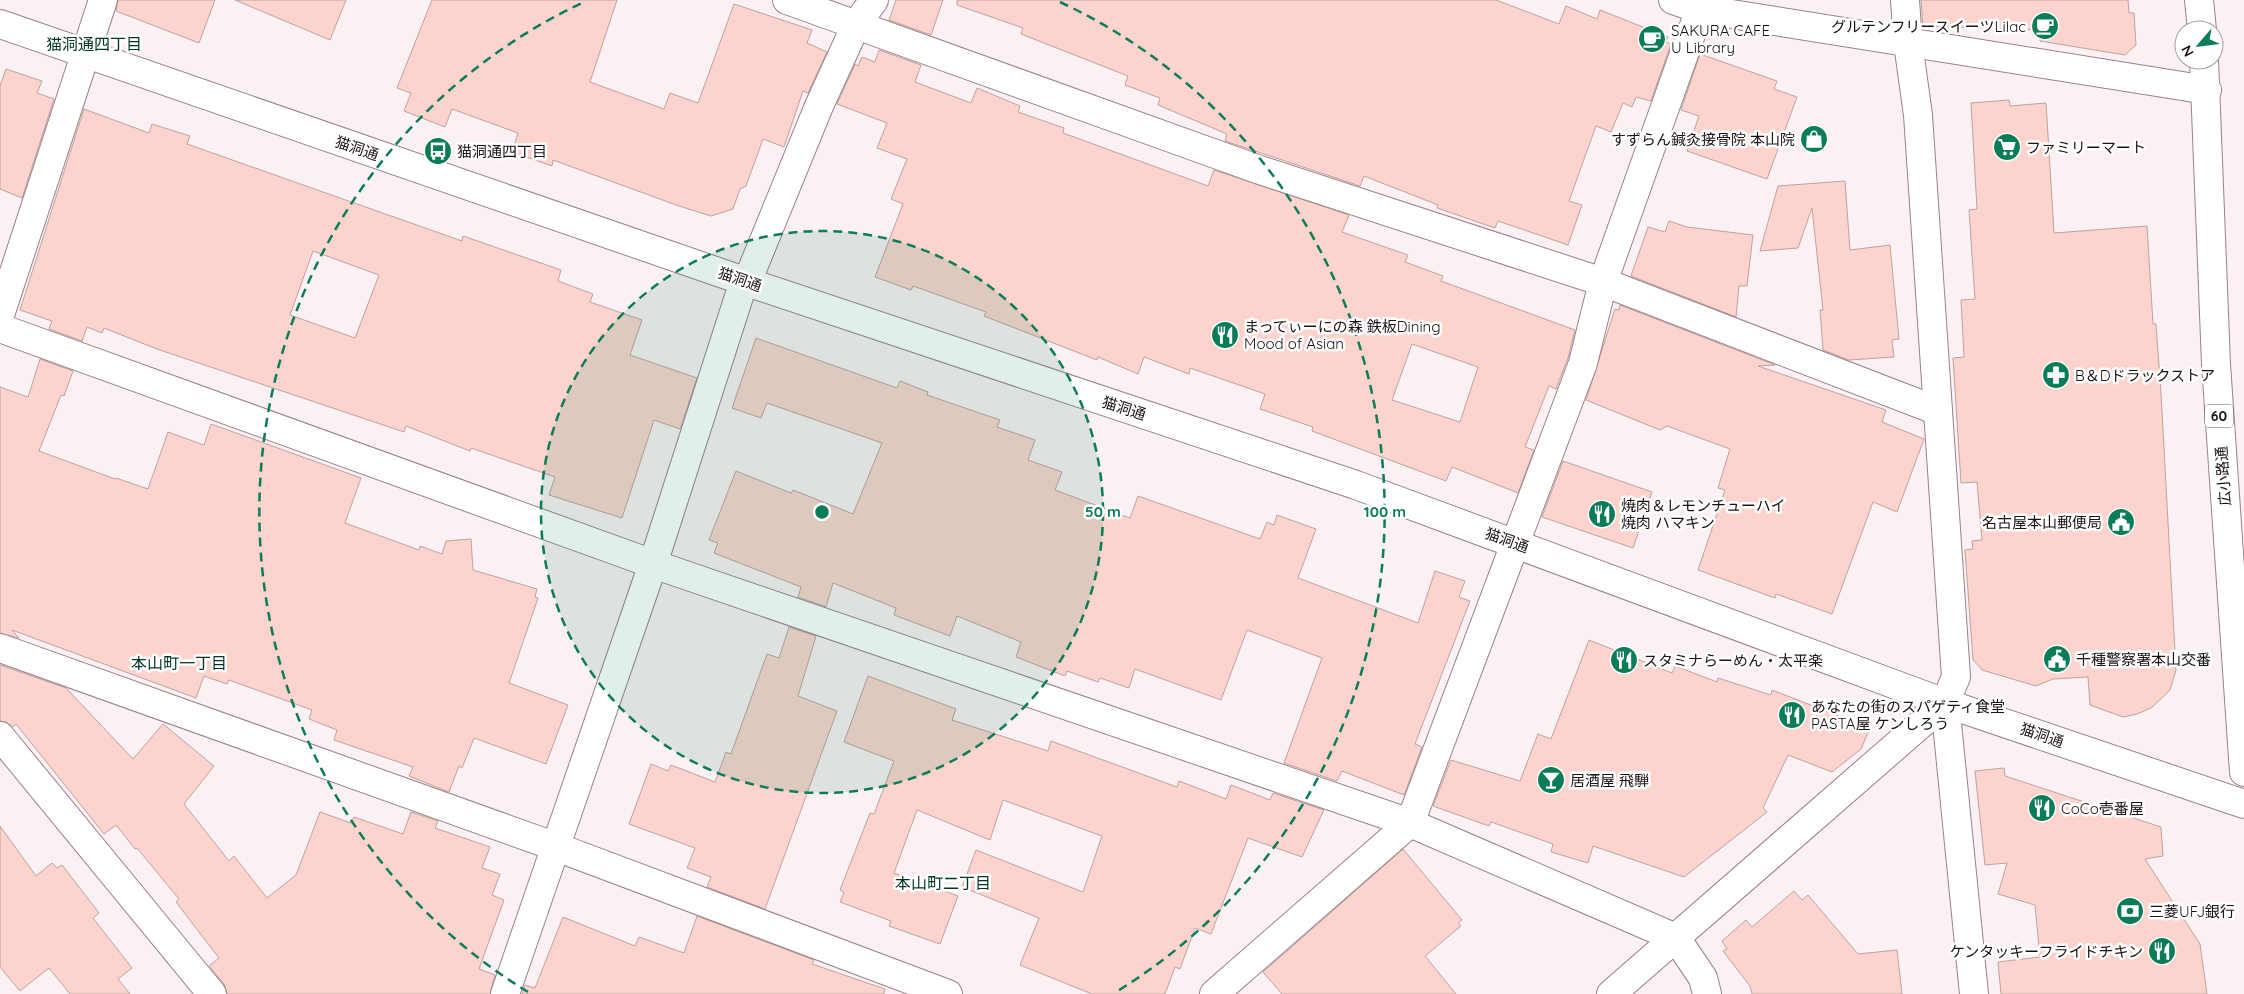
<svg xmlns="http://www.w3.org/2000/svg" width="2244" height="994" viewBox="0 0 2244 994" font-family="Quicksand,'Noto Sans JP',sans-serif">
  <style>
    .building { fill: #fcd4cd; stroke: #bda29d; fill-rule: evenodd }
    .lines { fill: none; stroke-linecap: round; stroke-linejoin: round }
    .street-casing { stroke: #9a818a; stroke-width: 30 }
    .secondary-casing { stroke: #9a818a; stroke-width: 30 }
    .primary-casing { stroke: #9a818a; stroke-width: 30 }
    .street { stroke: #fff; stroke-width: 28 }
    .secondary { stroke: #fff; stroke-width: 28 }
    .primary { stroke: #fff; stroke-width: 28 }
    .ring { fill: none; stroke: #0a7c58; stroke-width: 2.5; stroke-dasharray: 9 6 }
    .labels { text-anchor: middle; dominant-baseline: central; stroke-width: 5; stroke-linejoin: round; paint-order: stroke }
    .shield { fill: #fff; stroke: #5f585b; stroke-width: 1 }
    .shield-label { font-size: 14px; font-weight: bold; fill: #1b1115 }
    .poi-label { font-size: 15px; fill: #1b1115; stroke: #fff; text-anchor: start }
    .street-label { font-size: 15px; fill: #1b1115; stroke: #fff }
    .neighbourhood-label { font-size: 16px; fill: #033523; stroke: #fff }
    .centre { fill: #0a7c58; stroke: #fff; stroke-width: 2.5 }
    .ring-label { font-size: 15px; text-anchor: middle; font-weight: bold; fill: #0a7c58; stroke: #fff; stroke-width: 5; stroke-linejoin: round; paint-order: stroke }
  </style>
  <rect width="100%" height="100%" fill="#fbf0f3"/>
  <!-- building -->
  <g class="building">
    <path d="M 118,0 L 215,0 L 199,43 L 116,11 Z"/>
    <path d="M 235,0 L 346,0 L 330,40 Z"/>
    <path d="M 432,0 L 617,0 L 590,82 L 664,109 L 670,93 L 698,103 L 734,4 L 812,30 L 807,43 L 827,52 L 808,93 L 803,91 L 784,147 L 763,139 L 746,186 L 740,189 L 733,209 L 711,216 L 679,206 L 553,160 L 552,166 L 512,152 L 518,133 L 452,109 L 445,127 L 404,111 L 411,93 L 397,88 Z"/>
    <path d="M 896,0 L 943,0 L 931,35 L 889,20 Z"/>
    <path d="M 957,0 L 1496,0 L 1559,24 L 1566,6 L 1597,19 L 1600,10 L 1668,37 L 1665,42 L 1671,44 L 1651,101 L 1636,97 L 1632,107 L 1623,103 L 1611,132 L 1596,126 L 1569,201 L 1582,205 L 1568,245 L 1498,221 L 1495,228 L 1437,208 L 1438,205 L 1364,176 L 1360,186 L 1225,141 L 1227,134 L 1158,105 L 1160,98 L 1125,85 L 1128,76 L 1021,34 L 1023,28 L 957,5 Z"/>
    <path d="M 1921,0 L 2128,0 L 2129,13 L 2134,13 L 2136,45 L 2125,55 L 2040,41 L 2039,30 L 1923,26 Z"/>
    <path d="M 879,50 L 921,65 L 915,82 L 971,103 L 977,88 L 1020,106 L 1018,112 L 1064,128 L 1063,133 L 1208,186 L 1214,170 L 1349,215 L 1342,232 L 1408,255 L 1405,262 L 1443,276 L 1441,281 L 1575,330 L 1568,358 L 1556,389 L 1549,386 L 1525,447 L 1534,450 L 1518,493 L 1452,467 L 1446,481 L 1312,431 L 1313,427 L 1260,409 L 1265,394 L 1190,368 L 1189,374 L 1144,357 L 1138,374 L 1098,357 L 1097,360 L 984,316 L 986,312 L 913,286 L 911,290 L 875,277 L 903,204 L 891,199 L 907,159 L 877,148 L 887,123 L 837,104 L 855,64 L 858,66 L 862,57 L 875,62 ZM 1412,344 L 1478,367 L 1460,422 L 1392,400 Z"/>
    <path d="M 1700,54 L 1777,81 L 1774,89 L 1797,97 L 1767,179 L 1687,151 L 1699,116 L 1681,110 Z"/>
    <path d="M 6,69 L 42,81 L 37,93 L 54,99 L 22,198 L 0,189 L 0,86 Z"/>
    <path d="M 2009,100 L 2010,106 L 2046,103 L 2054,233 L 2147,226 L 2153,324 L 2156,324 L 2161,393 L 2176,670 L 2170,690 L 2163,697 L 2151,708 L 2137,714 L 2123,717 L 2090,705 L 2088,677 L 2053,679 L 2036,686 L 1982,670 L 1973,660 L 1965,550 L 1973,549 L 1972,541 L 1982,540 L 1977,482 L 1961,483 L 1953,358 L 1964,357 L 1961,300 L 1975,299 L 1969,210 L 1977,209 L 1971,103 Z"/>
    <path d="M 84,109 L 149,133 L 152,124 L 190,136 L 187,144 L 462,241 L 463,236 L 561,270 L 558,281 L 593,294 L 590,302 L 642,320 L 630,355 L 697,378 L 680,429 L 654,420 L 622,518 L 549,495 L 555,477 L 471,448 L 470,451 L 406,426 L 404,432 L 157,349 L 104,328 L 102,333 L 87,327 L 82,341 L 49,329 L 52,321 L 20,310 ZM 313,251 L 379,275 L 355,338 L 290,315 Z"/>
    <path d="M 1845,181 L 1850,250 L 1890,245 L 1899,339 L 1892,340 L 1894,357 L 1849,360 L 1823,350 L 1820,310 L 1823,310 L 1812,208 L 1798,248 L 1760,251 L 1778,186 Z"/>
    <path d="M 1669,221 L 1687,227 L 1753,235 L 1747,286 L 1739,286 L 1736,317 L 1631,276 L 1648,227 L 1665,232 Z"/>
    <path d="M 1620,305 L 1775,365 L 1758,366 L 1886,410 L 1882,422 L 1924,439 L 1897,512 L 1873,502 L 1832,614 L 1776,594 L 1775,598 L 1698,570 L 1725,490 L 1718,488 L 1730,449 L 1667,426 L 1660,430 L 1586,400 L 1615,309 L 1619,310 Z"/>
    <path d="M 756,338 L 897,388 L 900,381 L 928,392 L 927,395 L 1000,420 L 997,427 L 1035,440 L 1028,460 L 1062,472 L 1055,490 L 1130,518 L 1138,496 L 1260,539 L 1267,522 L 1274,525 L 1277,515 L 1316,529 L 1298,578 L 1418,623 L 1435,571 L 1465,581 L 1459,597 L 1470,601 L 1415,744 L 1422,747 L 1404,795 L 1342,771 L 1337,781 L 1284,763 L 1322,658 L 1247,630 L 1221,700 L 1135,669 L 1129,688 L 1100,678 L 1098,682 L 1067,671 L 1065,676 L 1016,657 L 1021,642 L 957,616 L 950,636 L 894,615 L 896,608 L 833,583 L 826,607 L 798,597 L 801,587 L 714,553 L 718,543 L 709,540 L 736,471 L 791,493 L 793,490 L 853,514 L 882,443 L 767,403 L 761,418 L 732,408 Z"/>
    <path d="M 40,359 L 73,371 L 64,396 L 61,395 L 39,451 L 115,479 L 116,478 L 148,489 L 168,432 L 204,445 L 211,424 L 361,478 L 345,523 L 419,550 L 420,546 L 442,554 L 446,541 L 471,539 L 473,570 L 537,589 L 535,597 L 538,598 L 509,683 L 568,705 L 546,764 L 474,738 L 462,768 L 459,766 L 449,792 L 409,776 L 413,767 L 334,740 L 337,730 L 309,719 L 312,710 L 229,680 L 227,684 L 204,676 L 196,698 L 12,630 L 19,638 L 0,633 L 0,387 L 28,397 Z"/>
    <path d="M 1563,461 L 1652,492 L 1633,548 L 1542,517 Z"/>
    <path d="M 789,627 L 816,636 L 798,696 L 837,711 L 765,909 L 707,887 L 711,877 L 687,868 L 695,848 L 629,824 L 651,764 L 668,771 L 671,765 L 715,782 L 726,752 L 731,754 L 767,654 L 779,658 Z"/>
    <path d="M 1589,640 L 1672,673 L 1675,666 L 1717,682 L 1718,678 L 1771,695 L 1772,690 L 1870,728 L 1861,749 L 1832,772 L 1788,755 L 1763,808 L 1767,812 L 1684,877 L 1593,846 L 1588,863 L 1551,852 L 1553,844 L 1491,822 L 1489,826 L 1433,806 L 1451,760 L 1520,781 L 1538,734 L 1551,739 Z"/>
    <path d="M 0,665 L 66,688 L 133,759 L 163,724 L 214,766 L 184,804 L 229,861 L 234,856 L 267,898 L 296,875 L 320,812 L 351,823 L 354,817 L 403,834 L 411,812 L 438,821 L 435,828 L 490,847 L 482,868 L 500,874 L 492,895 L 504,900 L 479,969 L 495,975 L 490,994 L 227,994 L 224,984 L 209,966 L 219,958 L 176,902 L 179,899 L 137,848 L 135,849 L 116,825 L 104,834 L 16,724 L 13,727 L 6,722 L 0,721 Z"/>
    <path d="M 868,676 L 956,709 L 952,720 L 1048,751 L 1051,741 L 1177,787 L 1179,781 L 1226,799 L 1231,785 L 1270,800 L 1273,793 L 1324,810 L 1302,857 L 1248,838 L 1211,934 L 1195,928 L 1180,969 L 1175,967 L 1165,994 L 1092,994 L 1020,965 L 1039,918 L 962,887 L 976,850 L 1083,892 L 1102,836 L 1003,800 L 990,840 L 917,810 L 894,873 L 958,896 L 940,944 L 889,926 L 891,921 L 840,902 L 844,892 L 840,890 L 870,813 L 874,814 L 894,761 L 844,742 Z"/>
    <path d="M 2004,768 L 2005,776 L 2161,827 L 2163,856 L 2145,859 L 2200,944 L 2207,994 L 2001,994 L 1998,962 L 2040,957 L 2035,905 L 1998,894 L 2007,863 L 1985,865 L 1975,771 Z"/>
    <path d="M 0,826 L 36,876 L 52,863 L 57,868 L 62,865 L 99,913 L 93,918 L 132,968 L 118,979 L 130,994 L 70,994 L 49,968 L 20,991 L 0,967 Z"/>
    <path d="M 1403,849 L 1462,920 L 1458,923 L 1461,926 L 1425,956 L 1456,994 L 1282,994 L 1263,972 Z"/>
    <path d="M 1794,891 L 1802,900 L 1808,895 L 1858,954 L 1897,950 L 1902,994 L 1752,994 L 1750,986 L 1723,951 L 1727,949 L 1722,941 L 1746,920 L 1752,927 Z"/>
    <path d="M 697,916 L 814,960 L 812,964 L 885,989 L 884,994 L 522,994 L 525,985 L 535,988 L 563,917 L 635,946 L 639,937 L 684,953 Z"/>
  </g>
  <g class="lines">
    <!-- street casing -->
    <g class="street-casing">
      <g id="street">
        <path d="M 787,0 L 1260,170 L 1603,282 L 1938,411"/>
        <path d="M 1673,0 L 1700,9 L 2207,90"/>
        <path d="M 747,282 L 819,106 L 856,25 L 874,0"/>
        <path d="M 0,315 L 103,0"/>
        <path d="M 0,328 L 653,564 L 1410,823 L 1676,938 L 1703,978 L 1707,994"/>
        <path d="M 0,648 L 554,846 L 948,994"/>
        <path d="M 1945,703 L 1974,994"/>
        <path d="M 0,736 L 212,994"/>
        <path d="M 505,994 L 653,564 L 744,281"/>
        <path d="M 1214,994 L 1410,823 L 1583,363 L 1603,282 L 1700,9"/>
        <path d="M 1611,994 L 1945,703 L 1956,677 L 1918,115 L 1908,43 L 1905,0"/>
      </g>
    </g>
    <!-- secondary casing -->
    <g class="secondary-casing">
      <path id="secondary" d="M 0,24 L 747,282 L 1356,485 L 1945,703 L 2244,804"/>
    </g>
    <!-- primary casing -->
    <g class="primary-casing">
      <g id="primary">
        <path d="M 2199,0 L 2202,30"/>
        <path d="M 2204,60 L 2216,364 L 2244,772"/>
      </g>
    </g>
    <!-- street -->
    <use href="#street" class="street"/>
    <!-- secondary -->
    <use href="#secondary" class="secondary"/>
    <!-- primary -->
    <use href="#primary" class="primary"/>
  </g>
  <!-- distance rings -->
  <circle cx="822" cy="512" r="281" fill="#0a7c58" fill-opacity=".12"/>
  <g class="ring">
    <circle cx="822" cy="512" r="281"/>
    <path d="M528 992A563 563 0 0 1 584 2M1060 2A563 563 0 0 1 1116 992"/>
  </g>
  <!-- icons -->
  <defs>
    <g id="cafe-disc" transform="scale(1.4375)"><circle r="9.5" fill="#0a7c58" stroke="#fff"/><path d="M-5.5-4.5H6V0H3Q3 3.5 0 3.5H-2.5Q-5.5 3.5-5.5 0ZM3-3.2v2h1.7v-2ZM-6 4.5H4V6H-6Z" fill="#fff"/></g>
    <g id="shop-disc" transform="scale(1.4375)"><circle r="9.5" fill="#0a7c58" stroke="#fff"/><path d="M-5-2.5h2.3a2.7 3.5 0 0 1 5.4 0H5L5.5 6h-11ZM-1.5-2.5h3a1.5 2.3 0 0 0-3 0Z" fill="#fff"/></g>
    <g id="supermarket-disc" transform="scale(1.4375)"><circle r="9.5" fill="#0a7c58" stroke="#fff"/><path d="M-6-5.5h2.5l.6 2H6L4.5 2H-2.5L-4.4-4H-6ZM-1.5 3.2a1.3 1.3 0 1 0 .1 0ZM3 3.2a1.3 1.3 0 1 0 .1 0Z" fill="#fff"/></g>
    <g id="bus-disc" transform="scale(1.4375)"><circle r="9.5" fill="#0a7c58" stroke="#fff"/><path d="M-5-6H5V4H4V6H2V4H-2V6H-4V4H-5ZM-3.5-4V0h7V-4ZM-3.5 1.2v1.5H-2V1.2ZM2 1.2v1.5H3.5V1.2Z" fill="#fff"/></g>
    <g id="restaurant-disc" transform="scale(1.4375)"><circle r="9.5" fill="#0a7c58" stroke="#fff"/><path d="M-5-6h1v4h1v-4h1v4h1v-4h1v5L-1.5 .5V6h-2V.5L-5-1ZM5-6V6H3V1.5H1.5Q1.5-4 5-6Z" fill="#fff"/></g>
    <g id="pharmacy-disc" transform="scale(1.4375)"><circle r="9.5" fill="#0a7c58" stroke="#fff"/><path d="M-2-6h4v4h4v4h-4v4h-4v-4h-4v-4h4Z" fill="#fff"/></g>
    <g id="civic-disc" transform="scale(1.4375)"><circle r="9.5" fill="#0a7c58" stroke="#fff"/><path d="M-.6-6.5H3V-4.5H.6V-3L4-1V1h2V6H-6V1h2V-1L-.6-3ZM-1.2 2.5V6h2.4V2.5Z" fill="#fff"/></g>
    <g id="bar-disc" transform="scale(1.4375)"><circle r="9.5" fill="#0a7c58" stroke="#fff"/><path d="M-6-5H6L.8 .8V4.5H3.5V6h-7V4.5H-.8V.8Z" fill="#fff"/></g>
    <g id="bank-disc" transform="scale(1.4375)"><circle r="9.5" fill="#0a7c58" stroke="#fff"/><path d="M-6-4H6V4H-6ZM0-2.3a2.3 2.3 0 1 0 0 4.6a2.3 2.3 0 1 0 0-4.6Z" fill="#fff"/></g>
  </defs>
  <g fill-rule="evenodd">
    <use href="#cafe-disc" x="2045" y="26"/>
    <use href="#cafe-disc" x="1652" y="39"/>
    <use href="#shop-disc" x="1814" y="139"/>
    <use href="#supermarket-disc" x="2007" y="147"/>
    <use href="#bus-disc" x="438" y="151"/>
    <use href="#restaurant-disc" x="1225" y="335"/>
    <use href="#pharmacy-disc" x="2056" y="375"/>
    <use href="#restaurant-disc" x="1602" y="514"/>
    <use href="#civic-disc" x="2121" y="522"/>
    <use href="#civic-disc" x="2057" y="659"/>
    <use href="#restaurant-disc" x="1624" y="660"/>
    <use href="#restaurant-disc" x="1792" y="715"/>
    <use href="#bar-disc" x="1551" y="780"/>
    <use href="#restaurant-disc" x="2042" y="808"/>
    <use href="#bank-disc" x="2130" y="911"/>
    <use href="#restaurant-disc" x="2162" y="951"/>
  </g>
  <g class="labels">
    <!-- shield labels -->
    <rect class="shield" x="2205" y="404.5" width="28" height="23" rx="4"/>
    <g class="shield-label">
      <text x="2219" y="416">60</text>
    </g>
    <!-- poi labels -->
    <g class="poi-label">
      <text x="2026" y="26" text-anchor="end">グルテンフリースイーツLilac</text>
      <text x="1671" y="30">SAKURA CAFE<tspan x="1671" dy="17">U Library</tspan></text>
      <text x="1795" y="139" text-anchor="end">すずらん鍼灸接骨院 本山院</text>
      <text x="2026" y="147">ファミリーマート</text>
      <text x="457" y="151">猫洞通四丁目</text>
      <text x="1244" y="326">まってぃーにの森 鉄板Dining<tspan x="1244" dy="17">Mood of Asian</tspan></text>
      <text x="2075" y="375">B＆Dドラックストア</text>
      <text x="1621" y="505">焼肉＆レモンチューハイ<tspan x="1621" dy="17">焼肉 ハマキン</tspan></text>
      <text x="2102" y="522" text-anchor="end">名古屋本山郵便局</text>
      <text x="2076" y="659">千種警察署本山交番</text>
      <text x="1643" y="660">スタミナらーめん・太平楽</text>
      <text x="1811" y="706">あなたの街のスパゲティ食堂<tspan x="1811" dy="17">PASTA屋 ケンしろう</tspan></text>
      <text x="1570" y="780">居酒屋 飛騨</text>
      <text x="2061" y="808">CoCo壱番屋</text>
      <text x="2149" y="911">三菱UFJ銀行</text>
      <text x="2143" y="951" text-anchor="end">ケンタッキーフライドチキン</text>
    </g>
    <!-- street labels -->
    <g class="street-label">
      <text transform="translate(357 148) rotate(19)">猫洞通</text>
      <text transform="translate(740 279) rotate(19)">猫洞通</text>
      <text transform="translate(1124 408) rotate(18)">猫洞通</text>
      <text transform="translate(2223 476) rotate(-94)">広小路通</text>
      <text transform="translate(1507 540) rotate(20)">猫洞通</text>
      <text transform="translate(2042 735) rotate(19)">猫洞通</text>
    </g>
    <!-- neighbourhood labels -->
    <g class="neighbourhood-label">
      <text x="94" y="44">猫洞通四丁目</text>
      <text x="179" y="663">本山町一丁目</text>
      <text x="943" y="883">本山町二丁目</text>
    </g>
  </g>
  <circle cx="822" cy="512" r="8" class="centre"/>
  <g class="ring-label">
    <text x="1103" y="517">50 m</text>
    <text x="1385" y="517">100 m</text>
  </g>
  <!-- north arrow -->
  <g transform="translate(2199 45) rotate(242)"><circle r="24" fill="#ffffff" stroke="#a4a0a1"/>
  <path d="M0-4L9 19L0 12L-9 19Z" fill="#0a7c58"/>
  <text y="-8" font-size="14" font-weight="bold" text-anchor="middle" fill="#1b1115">N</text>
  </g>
</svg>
